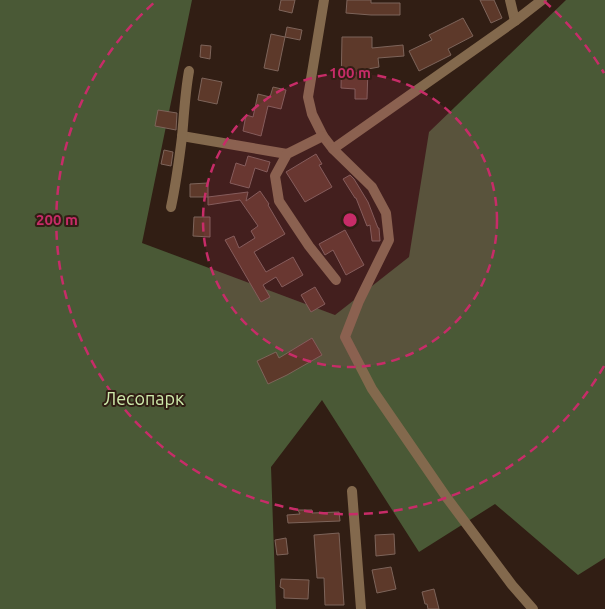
<svg xmlns="http://www.w3.org/2000/svg" width="605" height="609" viewBox="0 0 605 609" font-family="Ubuntu,sans-serif">
  <style>
    .forest { fill: #4a5936 }
    .building { fill: #5d392a; stroke: #7d645a }
    .lines { fill: none; stroke-linecap: round; stroke-linejoin: round }
    .minor { stroke: #83694d; stroke-width: 10 }
    .ring { fill: none; stroke: #c72c68; stroke-width: 2.5; stroke-dasharray: 9 6 }
    .labels { text-anchor: middle; dominant-baseline: central; stroke-width: 4; stroke-linejoin: round; paint-order: stroke }
    .park-label { font-size: 18px; fill: #ceeaab; stroke: #311e14 }
    .centre { fill: #c72c68; stroke: #311e14; stroke-width: 2.5 }
    .ring-label { font-size: 15px; text-anchor: middle; font-weight: bold; fill: #c72c68; stroke: #311e14; stroke-width: 4; stroke-linejoin: round; paint-order: stroke }
  </style>
  <rect width="100%" height="100%" fill="#311e14"/>
  <!-- forest -->
  <path class="forest" d="M 0,0 L 192,0 L 142,243 L 335,315 L 409,257 L 429,132 L 566,0 L 605,0 L 605,558 L 578,575 L 495,504 L 419,552 L 322,400 L 271,467 L 276,609 L 0,609 Z"/>
  <!-- building -->
  <g class="building">
    <path d="M 281,0 L 295,0 L 292,13 L 279,10 Z"/>
    <path d="M 347,0 L 371,0 L 371,3 L 400,3 L 400,15 L 371,15 L 346,13 Z"/>
    <path d="M 480,0 L 494,0 L 502,18 L 491,23 Z"/>
    <path d="M 463,18 L 473,36 L 448,49 L 451,55 L 419,71 L 409,51 L 432,40 L 429,35 Z"/>
    <path d="M 287,27 L 302,30 L 300,40 L 285,37 Z"/>
    <path d="M 271,34 L 285,37 L 278,71 L 264,68 Z"/>
    <path d="M 342,37 L 372,37 L 372,48 L 403,45 L 404,56 L 378,58 L 379,67 L 368,69 L 367,99 L 355,99 L 355,89 L 341,88 Z"/>
    <path d="M 201,45 L 211,46 L 210,59 L 200,57 Z"/>
    <path d="M 202,78 L 222,82 L 217,104 L 198,100 Z"/>
    <path d="M 273,87 L 286,90 L 281,109 L 268,106 L 261,136 L 243,131 L 246,115 L 253,117 L 258,94 L 270,97 Z"/>
    <path d="M 158,110 L 177,113 L 176,130 L 155,126 Z"/>
    <path d="M 164,150 L 173,152 L 171,166 L 161,164 Z"/>
    <path d="M 316,154 L 322,164 L 319,165 L 332,187 L 305,202 L 286,172 Z"/>
    <path d="M 248,156 L 270,162 L 267,172 L 255,168 L 249,188 L 230,183 L 236,163 L 245,166 Z"/>
    <path d="M 350,175 L 354,179 L 368,202 L 378,228 L 379,228 L 380,241 L 372,241 L 370,225 L 367,226 L 356,198 L 355,198 L 343,179 Z"/>
    <path d="M 208,183 L 208,197 L 190,197 L 190,184 Z"/>
    <path d="M 260,191 L 269,204 L 268,205 L 285,234 L 254,252 L 266,272 L 293,257 L 303,275 L 282,287 L 276,277 L 263,285 L 270,297 L 261,302 L 225,240 L 234,236 L 239,248 L 255,238 L 251,231 L 258,226 L 240,200 L 208,205 L 208,197 L 248,192 L 246,201 Z"/>
    <path d="M 194,217 L 210,217 L 210,237 L 193,236 Z"/>
    <path d="M 345,230 L 364,265 L 346,275 L 333,250 L 325,255 L 319,244 Z"/>
    <path d="M 315,287 L 325,304 L 311,312 L 301,295 Z"/>
    <path d="M 312,338 L 322,355 L 287,375 L 268,384 L 257,361 L 276,352 L 279,358 Z"/>
    <path d="M 298,510 L 312,510 L 312,513 L 339,512 L 340,521 L 288,523 L 287,515 L 300,514 Z"/>
    <path d="M 339,533 L 344,605 L 325,605 L 324,578 L 317,578 L 314,535 Z"/>
    <path d="M 394,534 L 395,554 L 376,556 L 375,535 Z"/>
    <path d="M 286,538 L 288,554 L 277,555 L 275,540 Z"/>
    <path d="M 391,567 L 396,589 L 377,593 L 372,570 Z"/>
    <path d="M 281,579 L 309,580 L 308,599 L 284,598 L 284,589 L 280,587 Z"/>
    <path d="M 434,589 L 439,609 L 428,609 L 427,604 L 425,604 L 422,592 Z"/>
  </g>
  <g class="lines">
    <!-- minor -->
    <g class="minor">
      <path d="M 324,0 L 308,97 L 312,114 L 323,136 L 333,149"/>
      <path d="M 510,0 L 515,21"/>
      <path d="M 182,136 L 287,154"/>
      <path d="M 323,136 L 287,154 L 275,176 L 279,201 L 309,246 L 336,280"/>
      <path d="M 171,207 C 176,184 179,161 182,137 C 184,115 185,93 189,71"/>
      <path d="M 352,491 L 361,609"/>
      <path d="M 533,609 L 512,585 L 447,498 L 372,389 L 345,337 L 359,301 L 389,240 L 386,213 L 372,187 L 333,149 L 515,21 L 542,0"/>
    </g>
  </g>
  <!-- distance rings -->
  <circle cx="350" cy="220" r="147" fill="#c72c68" fill-opacity=".12"/>
  <g class="ring">
    <circle cx="350" cy="220" r="147"/>
    <path d="M604 366A293 293 0 1 1 156 1M544 1A293 293 0 0 1 604 73"/>
  </g>
  <g class="labels">
    <!-- park labels -->
    <g class="park-label">
      <text x="144" y="398">Лесопарк</text>
    </g>
  </g>
  <circle cx="350" cy="220" r="8" class="centre"/>
  <g class="ring-label">
    <text x="350" y="78">100 m</text>
    <text x="57" y="225">200 m</text>
  </g>
</svg>
